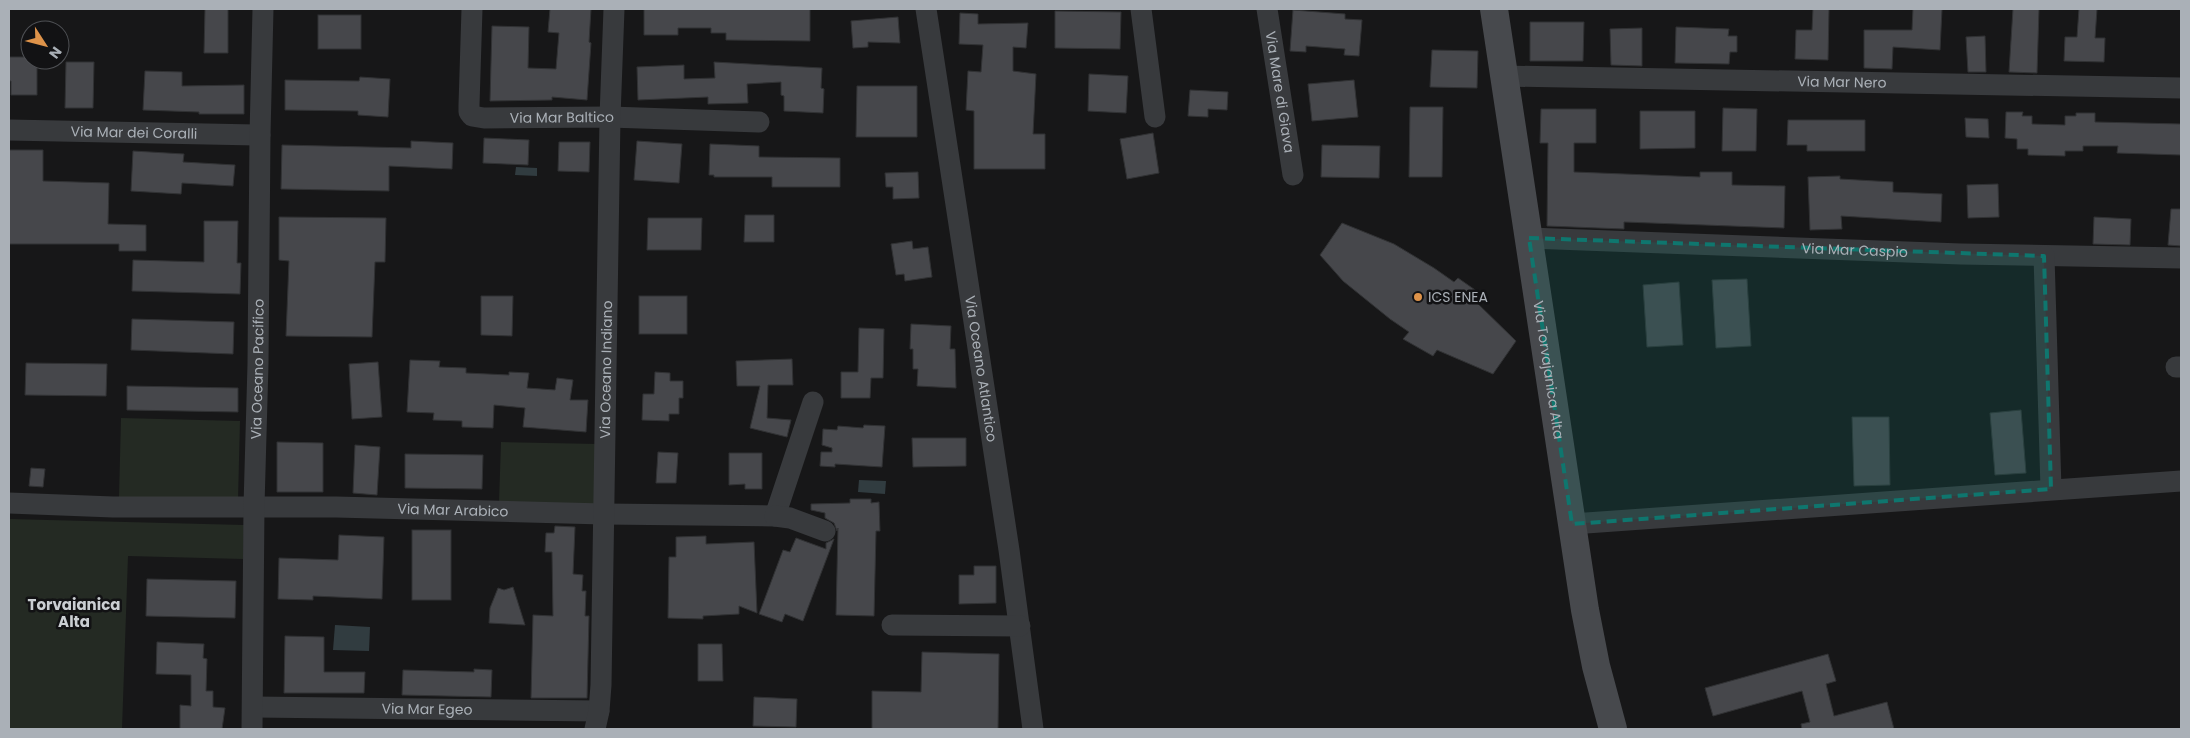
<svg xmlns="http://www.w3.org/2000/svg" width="2190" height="738" viewBox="0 0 2190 738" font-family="Poppins,sans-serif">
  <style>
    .green { fill: #242a23 }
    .water { fill: #313c40 }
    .building { fill: #46474b; stroke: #313234 }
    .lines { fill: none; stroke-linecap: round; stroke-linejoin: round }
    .street { stroke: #383a3d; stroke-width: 21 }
    .secondary { stroke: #47494d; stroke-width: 28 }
    .marked { fill: #0f766e; fill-opacity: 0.2; stroke: #0f766e; stroke-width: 4; stroke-dasharray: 10 6; stroke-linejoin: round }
    .poi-dot { fill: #de934a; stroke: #121214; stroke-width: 2 }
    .labels { text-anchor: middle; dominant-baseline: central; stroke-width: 5; stroke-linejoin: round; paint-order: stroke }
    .street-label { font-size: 14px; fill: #aab0b7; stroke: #121214 }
    .poi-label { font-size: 14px; fill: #aab0b7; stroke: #121214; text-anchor: start }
    .neighbourhood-label { font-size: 15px; font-weight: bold; fill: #cbcfd3; stroke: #121214 }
  </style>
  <rect width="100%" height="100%" fill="#171718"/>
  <!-- green -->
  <g class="green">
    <path d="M 121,418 L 240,421 L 238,500 L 119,497 Z"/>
    <path d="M 501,442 L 598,444 L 597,505 L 499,503 Z"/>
    <path d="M 9,519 L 244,525 L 243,559 L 128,556 L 122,729 L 9,729 Z"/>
  </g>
  <!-- water -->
  <g class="water">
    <path d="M 516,167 L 537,168 L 537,176 L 515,175 Z"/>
    <path d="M 859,480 L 886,481 L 885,494 L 858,492 Z"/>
    <path d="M 335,625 L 370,627 L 369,651 L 333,650 Z"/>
  </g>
  <!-- building -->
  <g class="building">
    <path d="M 205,9 L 228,9 L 228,53 L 204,53 Z"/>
    <path d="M 550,9 L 591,9 L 589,42 L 591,43 L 587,100 L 552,97 L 552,100 L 490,101 L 492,26 L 529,27 L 528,68 L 556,69 L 559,33 L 548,32 Z"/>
    <path d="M 644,9 L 810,9 L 810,41 L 726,40 L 726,33 L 711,33 L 711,28 L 678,28 L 678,35 L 644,35 Z"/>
    <path d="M 1813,9 L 1829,9 L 1828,60 L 1795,59 L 1796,30 L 1812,30 Z"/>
    <path d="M 1913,9 L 1942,9 L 1940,50 L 1893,47 L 1892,69 L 1864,68 L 1864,30 L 1912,30 Z"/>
    <path d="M 2013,9 L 2039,9 L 2037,73 L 2009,72 Z"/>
    <path d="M 2079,9 L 2097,9 L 2095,38 L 2105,38 L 2104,62 L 2064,61 L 2065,37 L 2077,37 Z"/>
    <path d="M 1293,10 L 1345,14 L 1345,19 L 1362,20 L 1359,56 L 1344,55 L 1345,49 L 1306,46 L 1306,52 L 1290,51 Z"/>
    <path d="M 1055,11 L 1121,12 L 1120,49 L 1055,48 Z"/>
    <path d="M 960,13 L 978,14 L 978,24 L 1028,23 L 1026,48 L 1013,47 L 1013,71 L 1036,74 L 1033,134 L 1045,134 L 1045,169 L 974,169 L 974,111 L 966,110 L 968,71 L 981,72 L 983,45 L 959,44 Z"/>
    <rect x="318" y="15" width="43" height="34"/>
    <path d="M 898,17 L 900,43 L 868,42 L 868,47 L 853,48 L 851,21 Z"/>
    <path d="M 1530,22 L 1584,22 L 1583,61 L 1530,61 Z"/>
    <path d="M 1676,27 L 1729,29 L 1728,36 L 1737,36 L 1737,52 L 1730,52 L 1729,64 L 1675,63 Z"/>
    <path d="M 1642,28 L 1642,66 L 1611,65 L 1610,29 Z"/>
    <path d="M 1985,36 L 1986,72 L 1968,72 L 1966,37 Z"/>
    <path d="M 1432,50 L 1478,51 L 1477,88 L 1430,87 Z"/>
    <path d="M 9,57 L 30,57 L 30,60 L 37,60 L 37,95 L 11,95 L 11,81 L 9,81 Z"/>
    <path d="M 66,62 L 94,62 L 93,108 L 65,108 Z"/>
    <path d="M 714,62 L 822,68 L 821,88 L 824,89 L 823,113 L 784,111 L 784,96 L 781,95 L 781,82 L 747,84 L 748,103 L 708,104 L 708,97 L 638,100 L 637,67 L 684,65 L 684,79 L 715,78 Z"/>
    <path d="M 145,71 L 182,72 L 182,86 L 244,85 L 244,114 L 199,114 L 199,112 L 143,110 Z"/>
    <path d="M 1089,74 L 1128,76 L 1126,113 L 1088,111 Z"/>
    <path d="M 360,77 L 390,79 L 388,117 L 358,115 L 358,111 L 285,110 L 285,80 L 359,81 Z"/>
    <path d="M 1354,80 L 1358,117 L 1312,121 L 1308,84 Z"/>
    <path d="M 857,86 L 917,86 L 917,137 L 856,137 Z"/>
    <path d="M 1190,90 L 1228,92 L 1227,110 L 1208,109 L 1208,117 L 1188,116 Z"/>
    <path d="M 1410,107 L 1443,107 L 1442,177 L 1409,177 Z"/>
    <path d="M 1723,108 L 1757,109 L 1756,151 L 1722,151 Z"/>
    <path d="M 1541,109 L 1596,109 L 1596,143 L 1574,143 L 1574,172 L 1700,177 L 1700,172 L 1732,172 L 1732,185 L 1785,186 L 1784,228 L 1624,222 L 1624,229 L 1547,226 L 1548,143 L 1540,143 Z"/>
    <path d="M 1640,111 L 1695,111 L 1695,148 L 1640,149 Z"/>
    <path d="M 2006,112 L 2023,112 L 2022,116 L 2032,116 L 2032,124 L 2065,125 L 2065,116 L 2076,116 L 2076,113 L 2095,113 L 2095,122 L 2181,124 L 2181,155 L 2117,153 L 2118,146 L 2083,146 L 2083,151 L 2065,151 L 2065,156 L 2028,155 L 2028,149 L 2017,149 L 2017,139 L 2005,138 Z"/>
    <path d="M 1965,118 L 1988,119 L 1989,138 L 1966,137 Z"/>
    <path d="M 1788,120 L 1865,120 L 1865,151 L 1807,151 L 1807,145 L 1787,145 Z"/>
    <path d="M 1153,133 L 1159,173 L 1127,179 L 1120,139 Z"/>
    <path d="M 484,138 L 529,140 L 528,165 L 483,163 Z"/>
    <path d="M 411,141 L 453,143 L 452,169 L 389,166 L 389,191 L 281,189 L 282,145 L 411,148 Z"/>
    <path d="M 637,141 L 682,144 L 679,183 L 634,180 Z"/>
    <path d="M 559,142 L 590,142 L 589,172 L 558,171 Z"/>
    <path d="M 710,144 L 759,146 L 759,157 L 840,158 L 840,187 L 772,187 L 772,177 L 714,177 L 714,175 L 709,175 Z"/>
    <path d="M 1322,145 L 1380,146 L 1379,178 L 1321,177 Z"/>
    <path d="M 9,150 L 43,150 L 43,181 L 109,183 L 108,224 L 146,225 L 146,251 L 119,251 L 119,244 L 9,244 Z"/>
    <path d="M 133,151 L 184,154 L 183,162 L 235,165 L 233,186 L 182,183 L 181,194 L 131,191 Z"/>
    <path d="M 918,172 L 919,198 L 893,199 L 893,187 L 886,187 L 885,173 Z"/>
    <path d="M 1840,176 L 1840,179 L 1893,182 L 1893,192 L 1942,194 L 1941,222 L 1841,216 L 1842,229 L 1810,230 L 1808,177 Z"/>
    <path d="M 1998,184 L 1999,217 L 1968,218 L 1967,185 Z"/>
    <path d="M 2171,209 L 2181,209 L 2181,246 L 2168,245 Z"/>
    <path d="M 745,215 L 774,215 L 774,242 L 744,242 Z"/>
    <path d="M 279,217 L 386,218 L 385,262 L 375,262 L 372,337 L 286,336 L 289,261 L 279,260 Z"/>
    <path d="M 2094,217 L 2131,219 L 2130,245 L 2093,244 Z"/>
    <path d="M 648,218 L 702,218 L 701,250 L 647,250 Z"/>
    <path d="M 204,221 L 238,221 L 237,263 L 241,263 L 240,294 L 132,291 L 133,260 L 204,262 Z"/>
    <path d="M 1342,223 L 1394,244 L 1434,268 L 1454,282 L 1458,278 L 1478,292 L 1473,299 L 1516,341 L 1493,374 L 1437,350 L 1433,356 L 1403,339 L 1409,332 L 1390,319 L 1343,281 L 1320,255 Z"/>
    <path d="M 912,241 L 913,249 L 928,247 L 932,277 L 905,281 L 904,274 L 896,275 L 891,244 Z"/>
    <path d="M 1747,279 L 1751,346 L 1716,348 L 1712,280 Z"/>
    <path d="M 1679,282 L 1683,345 L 1647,347 L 1643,285 Z"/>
    <path d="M 481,296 L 513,296 L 512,336 L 481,335 Z"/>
    <rect x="639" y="296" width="48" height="38"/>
    <path d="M 132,319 L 234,322 L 233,354 L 131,350 Z"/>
    <path d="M 911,324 L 951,326 L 950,349 L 955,349 L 956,388 L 917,386 L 918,369 L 913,369 L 913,349 L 910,349 Z"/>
    <path d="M 859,328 L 884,329 L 883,378 L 871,378 L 870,398 L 841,398 L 841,372 L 858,372 Z"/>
    <path d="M 792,359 L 793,385 L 768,385 L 767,418 L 791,420 L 787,437 L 750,428 L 760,386 L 737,386 L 736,361 Z"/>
    <path d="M 410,360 L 440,361 L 439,367 L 466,368 L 466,373 L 509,375 L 509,372 L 529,373 L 527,388 L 555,390 L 557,378 L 573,380 L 570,400 L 588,400 L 586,432 L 523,427 L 525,408 L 494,405 L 493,428 L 462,427 L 462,421 L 433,420 L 434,413 L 407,412 Z"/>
    <path d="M 378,362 L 382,417 L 352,419 L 349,364 Z"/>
    <path d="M 26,363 L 107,364 L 106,396 L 25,395 Z"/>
    <path d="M 655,372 L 670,373 L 670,381 L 683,381 L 683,398 L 679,398 L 679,414 L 669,414 L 669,421 L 642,420 L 643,394 L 654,394 Z"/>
    <path d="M 127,386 L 238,388 L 238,412 L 127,410 Z"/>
    <path d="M 2021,410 L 2026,473 L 1995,475 L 1990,413 Z"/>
    <path d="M 1852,417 L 1889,417 L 1890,485 L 1854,486 Z"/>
    <path d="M 864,425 L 885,426 L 882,467 L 835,464 L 835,467 L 820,466 L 821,452 L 832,452 L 832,448 L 822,445 L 823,429 L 837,430 L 838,426 L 863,428 Z"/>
    <path d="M 912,438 L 966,438 L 966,466 L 913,467 Z"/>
    <path d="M 277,442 L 323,443 L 323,492 L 277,492 Z"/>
    <path d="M 355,445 L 380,447 L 377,495 L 353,493 Z"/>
    <path d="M 658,452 L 678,453 L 676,483 L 656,483 Z"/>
    <path d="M 729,453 L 762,453 L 762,489 L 745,489 L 745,484 L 729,485 Z"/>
    <path d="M 405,454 L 483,455 L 482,489 L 405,488 Z"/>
    <path d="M 31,468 L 45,469 L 43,487 L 29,486 Z"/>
    <path d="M 850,499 L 871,499 L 871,503 L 879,502 L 880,531 L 876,531 L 874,616 L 836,615 L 838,528 L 837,531 L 834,523 L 825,518 L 825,513 L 811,510 L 811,504 L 850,503 Z"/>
    <path d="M 555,526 L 575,527 L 573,574 L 583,575 L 582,591 L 586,591 L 585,616 L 589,616 L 587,698 L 531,698 L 533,615 L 553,616 L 552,552 L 545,552 L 546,533 L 554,533 Z"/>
    <rect x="412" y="530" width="39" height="70"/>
    <path d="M 339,535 L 384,537 L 382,599 L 313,596 L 313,600 L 278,599 L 279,558 L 338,560 Z"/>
    <path d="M 706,536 L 706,544 L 754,542 L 757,613 L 739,606 L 739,614 L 703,616 L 703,619 L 668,618 L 669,557 L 676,557 L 676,537 Z"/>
    <path d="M 796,538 L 826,549 L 826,543 L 834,539 L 803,621 L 785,614 L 782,622 L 759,614 L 783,550 L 790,552 Z"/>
    <path d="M 974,566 L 996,566 L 996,603 L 959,604 L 959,575 L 974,575 Z"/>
    <path d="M 147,579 L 236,581 L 235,618 L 146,616 Z"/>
    <path d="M 513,587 L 525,625 L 489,623 L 490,608 L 498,588 L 504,590 Z"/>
    <path d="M 285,636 L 324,637 L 324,672 L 365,672 L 364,693 L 284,693 Z"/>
    <path d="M 157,642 L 204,644 L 203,658 L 207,659 L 206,691 L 213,691 L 213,707 L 225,708 L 222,729 L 180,729 L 180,705 L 191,706 L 191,675 L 156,674 Z"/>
    <path d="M 698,644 L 722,644 L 723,681 L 698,681 Z"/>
    <path d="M 922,652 L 999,654 L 998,729 L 872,729 L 872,691 L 921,692 Z"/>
    <path d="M 1828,654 L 1836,681 L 1826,684 L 1834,716 L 1887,702 L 1894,729 L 1802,729 L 1801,724 L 1810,722 L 1802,691 L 1713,716 L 1705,688 Z"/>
    <path d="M 474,669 L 492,670 L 491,697 L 402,695 L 403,670 L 474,672 Z"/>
    <path d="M 754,697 L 797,699 L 796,727 L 753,726 Z"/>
  </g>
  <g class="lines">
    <!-- street -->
    <g class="street">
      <path id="s1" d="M 472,9 L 469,105 L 469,112 L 472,116 L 484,118 L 610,117 L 759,122"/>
      <path id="s2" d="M 926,9 L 1009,550 L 1033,729"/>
      <path d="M 1141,9 L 1155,117"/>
      <path id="s3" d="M 1267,9 L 1293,175"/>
      <path id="s4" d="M 1503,76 L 2181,88"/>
      <path id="s5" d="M 9,130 L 260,135"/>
      <path id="s6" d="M 1529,238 L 1961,254 L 2181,258"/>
      <path d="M 2044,256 L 2051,489"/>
      <path d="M 2176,367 L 2181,367"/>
      <path id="s7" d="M 9,503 L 113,507 L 336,507 L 604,514 L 775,516 L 813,402"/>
      <path d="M 775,516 L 790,518 L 825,531"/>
      <path d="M 1572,524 L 2181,481"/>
      <path d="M 892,625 L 1020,626"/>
      <path id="s8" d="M 253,707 L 599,711"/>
      <path id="s9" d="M 252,729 L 254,506 L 258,364 L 260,135 L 263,9"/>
      <path id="s10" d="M 595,729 L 599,711 L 601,685 L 610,117 L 614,9"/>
    </g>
    <!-- secondary -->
    <path class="secondary" id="s11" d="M 1494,9 L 1585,610 L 1596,666 L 1613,729"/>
  </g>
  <!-- marked area -->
  <path class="marked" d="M 1529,238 L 2044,256 L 2051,489 L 1572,524 Z"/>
  <!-- markers -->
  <circle class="poi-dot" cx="1418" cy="297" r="5"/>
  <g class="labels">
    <!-- street labels -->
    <g class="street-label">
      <text stroke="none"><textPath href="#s4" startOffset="339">Via Mar Nero</textPath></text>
      <text stroke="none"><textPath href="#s3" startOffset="84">Via Mare di Giava</textPath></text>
      <text stroke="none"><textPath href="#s1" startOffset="198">Via Mar Baltico</textPath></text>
      <text stroke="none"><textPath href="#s5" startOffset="125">Via Mar dei Coralli</textPath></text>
      <text stroke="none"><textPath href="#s6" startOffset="326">Via Mar Caspio</textPath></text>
      <text stroke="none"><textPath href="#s9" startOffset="360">Via Oceano Pacifico</textPath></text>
      <text stroke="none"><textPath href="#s10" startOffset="360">Via Oceano Indiano</textPath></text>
      <text stroke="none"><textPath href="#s2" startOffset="364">Via Oceano Atlantico</textPath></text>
      <text stroke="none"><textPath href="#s11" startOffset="365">Via Torvajanica Alta</textPath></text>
      <text stroke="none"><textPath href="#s7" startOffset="444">Via Mar Arabico</textPath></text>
      <text stroke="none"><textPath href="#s8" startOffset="174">Via Mar Egeo</textPath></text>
    </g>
    <!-- poi labels -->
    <g class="poi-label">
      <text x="1428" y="297">ICS ENEA</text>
    </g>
    <!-- neighbourhood labels -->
    <g class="neighbourhood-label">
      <text x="74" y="604">Torvaianica<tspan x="74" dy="17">Alta</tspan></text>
    </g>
  </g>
  <!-- border -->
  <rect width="2190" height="738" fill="none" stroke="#aab0b7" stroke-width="20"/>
  <!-- north arrow -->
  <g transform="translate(45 45) rotate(126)"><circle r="24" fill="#121214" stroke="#4f5155"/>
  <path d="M0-4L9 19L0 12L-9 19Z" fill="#de934a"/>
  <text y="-8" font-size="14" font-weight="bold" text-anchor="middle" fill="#aab0b7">N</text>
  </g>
</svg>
